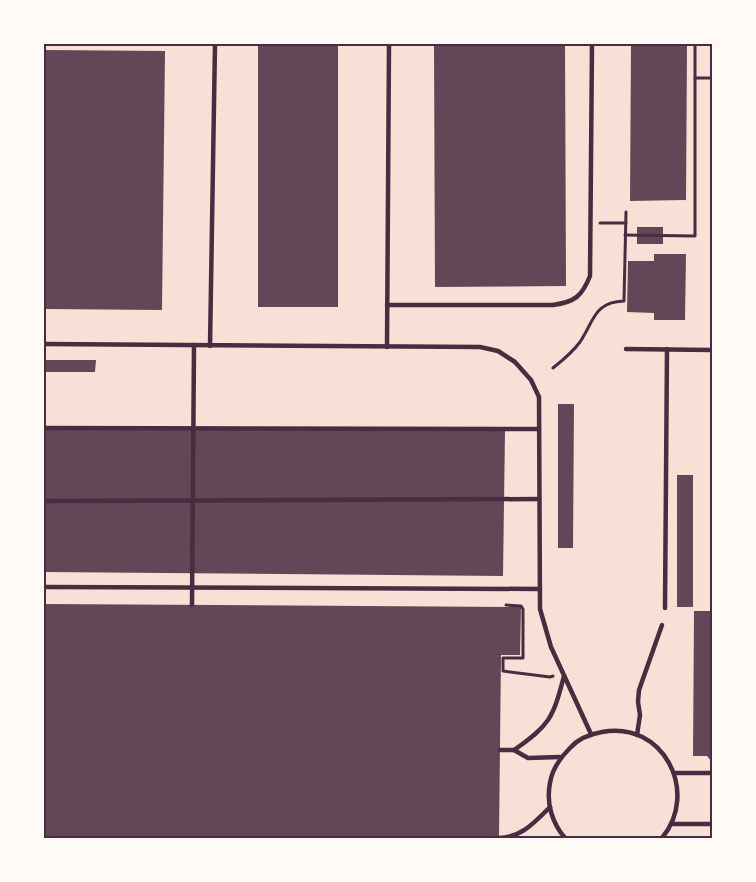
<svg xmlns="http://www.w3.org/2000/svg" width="756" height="882" viewBox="0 0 756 882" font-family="Overpass,sans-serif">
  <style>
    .building { fill: #644757 }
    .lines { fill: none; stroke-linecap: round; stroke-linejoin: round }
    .path { stroke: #4a2c40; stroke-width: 3 }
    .service { stroke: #4a2c40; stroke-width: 4.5 }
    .neatline { fill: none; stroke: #4a2c40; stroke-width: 2 }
  </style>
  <rect width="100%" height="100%" fill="#f7e1d7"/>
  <!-- building -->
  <g class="building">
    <rect x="258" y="44" width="80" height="263"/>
    <path d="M 434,44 L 565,44 L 566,286 L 435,287 Z"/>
    <path d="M 631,44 L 687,44 L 686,200 L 630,201 Z"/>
    <path d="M 44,50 L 165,51 L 162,310 L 44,309 Z"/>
    <rect x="637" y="227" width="26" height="17"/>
    <path d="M 654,254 L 686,254 L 685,320 L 654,320 L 654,313 L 627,312 L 628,261 L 654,261 Z"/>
    <path d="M 44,360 L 96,360 L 95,372 L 44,372 Z"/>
    <path d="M 558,404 L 574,404 L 573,548 L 558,548 Z"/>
    <path d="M 44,428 L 505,431 L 503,576 L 44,572 Z"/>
    <rect x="677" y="475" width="16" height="132"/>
    <path d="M 44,604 L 521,607 L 520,655 L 501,655 L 499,838 L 44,838 Z"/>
    <path d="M 694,611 L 712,611 L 712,762 L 707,756 L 693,756 Z"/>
  </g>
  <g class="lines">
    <!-- path -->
    <g class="path">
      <path d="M 695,78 L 712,78"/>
      <path d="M 600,223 L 626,223"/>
      <path d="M 625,235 L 695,236 L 695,44"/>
      <path d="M 553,368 C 563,360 572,353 580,342 C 594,321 594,302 624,301 L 626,212"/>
      <path d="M 506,605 L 521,606 L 523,609 L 523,658 L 503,658 L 503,671 L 550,677 L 553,676"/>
    </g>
    <!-- service -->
    <g class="service">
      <path d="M 387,305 L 553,305 C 575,302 582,296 590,276 L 592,44"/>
      <path d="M 44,344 L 480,347 L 498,351 L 515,362 L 531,380 L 539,397 L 540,609 L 551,647 L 591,734"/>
      <path d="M 210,346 L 215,44"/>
      <path d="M 387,347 L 389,44"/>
      <path d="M 626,349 L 712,350"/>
      <path d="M 44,428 L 539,429"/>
      <path d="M 44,501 L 539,499"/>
      <path d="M 44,587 L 540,589"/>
      <path d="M 192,605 L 194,345"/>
      <path d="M 665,608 L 667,349"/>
      <path d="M 637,735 L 640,715 L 638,702 L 639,690 L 662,625"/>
      <path d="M 500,750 L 514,750 L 528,758 L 560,757"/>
      <path d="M 514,750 C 550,725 553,718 564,676"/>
      <path d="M 675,773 L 712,773"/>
      <path d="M 672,824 L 712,824"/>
      <path d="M 499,838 C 522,837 535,822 550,807"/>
      <path d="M 565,838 C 552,823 546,803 550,783 C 552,769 560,758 570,748 C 578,739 590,734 602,732 C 663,720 700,792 662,838"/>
    </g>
  </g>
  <!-- border -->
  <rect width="756" height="882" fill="none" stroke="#fffaf5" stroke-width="90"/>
  <rect x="45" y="45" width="666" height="792" class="neatline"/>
</svg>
